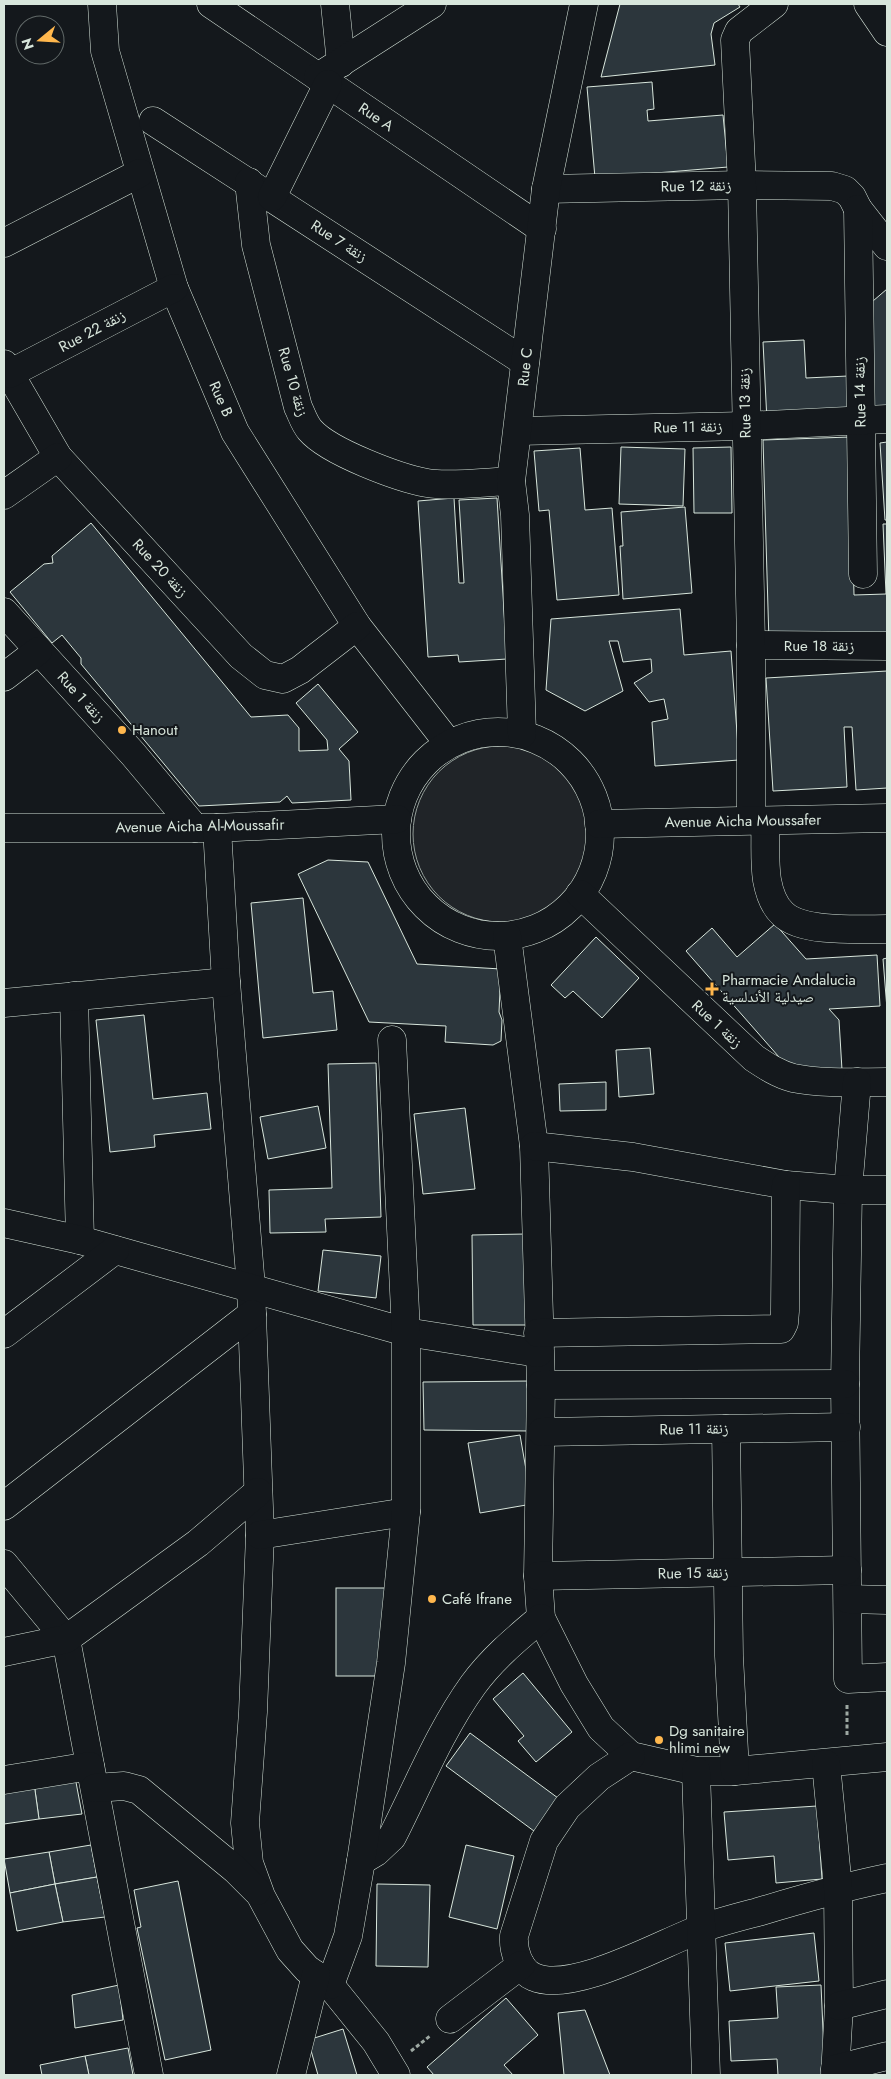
<svg xmlns="http://www.w3.org/2000/svg" width="891" height="2079" viewBox="0 0 891 2079" font-family="Jost,'Noto Naskh Arabic',sans-serif">
  <style>
    .green { fill: #202428; stroke: #939e99 }
    .building { fill: #2c363c; stroke: #d8e6dc }
    .lines { fill: none; stroke-linecap: round; stroke-linejoin: round }
    .minor-casing { stroke: #d8e6dc; stroke-width: 29 }
    .path { stroke: #9da8a2; stroke-width: 3; stroke-dasharray: 4 2.5; stroke-linecap: butt }
    .minor { stroke: #14181c; stroke-width: 28 }
    .poi-dot { fill: #ffb74d; stroke: #14181c; stroke-width: 2 }
    .labels { text-anchor: middle; dominant-baseline: central; stroke-width: 4; stroke-linejoin: round; paint-order: stroke }
    .street-label { font-size: 15px; fill: #d8e6dc; stroke: #14181c }
    .poi-label { font-size: 15px; fill: #d8e6dc; stroke: #14181c; text-anchor: start }
  </style>
  <rect width="100%" height="100%" fill="#14181c"/>
  <!-- green -->
  <circle class="green" cx="501" cy="834" r="88"/>
  <!-- building -->
  <g class="building">
    <path d="M 620,4 L 738,4 L 740,7 L 714,23 L 711,34 L 715,65 L 601,77 Z"/>
    <path d="M 652,82 L 654,109 L 647,110 L 648,121 L 723,115 L 728,167 L 595,178 L 587,87 Z"/>
    <path d="M 887,289 L 887,408 L 870,409 L 866,307 Z"/>
    <path d="M 804,340 L 806,378 L 848,376 L 850,416 L 767,421 L 763,342 Z"/>
    <path d="M 850,437 L 854,595 L 886,594 L 883,524 L 887,524 L 887,641 L 769,642 L 763,440 Z"/>
    <path d="M 887,442 L 887,520 L 885,520 L 880,443 Z"/>
    <path d="M 621,447 L 685,449 L 683,506 L 619,504 Z"/>
    <path d="M 731,447 L 732,513 L 694,513 L 693,448 Z"/>
    <path d="M 580,448 L 585,510 L 612,508 L 619,595 L 557,600 L 549,510 L 539,511 L 534,451 Z"/>
    <path d="M 454,498 L 459,583 L 464,583 L 459,500 L 497,498 L 507,659 L 459,662 L 458,655 L 428,657 L 418,501 Z"/>
    <path d="M 685,507 L 692,593 L 623,599 L 620,546 L 623,546 L 621,512 Z"/>
    <path d="M 91,523 L 251,717 L 288,715 L 299,728 L 299,751 L 328,750 L 327,740 L 296,703 L 318,684 L 358,732 L 339,749 L 349,761 L 351,800 L 292,803 L 287,796 L 280,802 L 199,806 L 81,664 L 81,658 L 62,635 L 52,643 L 10,592 L 44,564 L 53,563 L 52,556 Z"/>
    <path d="M 680,609 L 684,655 L 731,651 L 739,760 L 655,766 L 652,722 L 668,719 L 664,699 L 649,702 L 634,683 L 652,672 L 651,659 L 623,662 L 618,641 L 609,641 L 623,691 L 585,711 L 546,690 L 551,619 Z"/>
    <path d="M 887,671 L 887,788 L 856,790 L 852,727 L 844,727 L 847,787 L 773,791 L 766,678 Z"/>
    <path d="M 328,860 L 368,862 L 417,964 L 501,969 L 499,1012 L 502,1020 L 501,1041 L 493,1045 L 445,1042 L 446,1026 L 369,1022 L 298,874 Z"/>
    <path d="M 303,898 L 313,993 L 333,991 L 337,1030 L 263,1038 L 251,903 Z"/>
    <path d="M 775,924 L 806,959 L 877,955 L 880,1006 L 829,1009 L 839,1020 L 842,1070 L 793,1073 L 686,951 L 712,928 L 737,957 Z"/>
    <path d="M 596,937 L 639,978 L 602,1018 L 573,991 L 565,998 L 551,985 Z"/>
    <path d="M 887,958 L 887,1009 L 883,959 Z"/>
    <path d="M 144,1015 L 153,1099 L 207,1093 L 211,1129 L 154,1135 L 155,1147 L 110,1152 L 96,1020 Z"/>
    <path d="M 650,1048 L 654,1094 L 619,1097 L 616,1050 Z"/>
    <path d="M 376,1063 L 381,1217 L 325,1219 L 326,1232 L 270,1233 L 269,1190 L 332,1188 L 328,1064 Z"/>
    <path d="M 606,1082 L 606,1110 L 560,1111 L 559,1084 Z"/>
    <path d="M 318,1106 L 326,1148 L 268,1159 L 260,1117 Z"/>
    <path d="M 465,1108 L 475,1189 L 423,1194 L 414,1114 Z"/>
    <path d="M 526,1234 L 526,1325 L 473,1325 L 472,1235 Z"/>
    <path d="M 323,1250 L 381,1256 L 376,1298 L 318,1291 Z"/>
    <path d="M 531,1381 L 531,1431 L 424,1430 L 423,1382 Z"/>
    <path d="M 520,1435 L 532,1504 L 480,1513 L 468,1443 Z"/>
    <rect x="336" y="1588" width="50" height="88"/>
    <path d="M 523,1673 L 572,1732 L 536,1762 L 518,1741 L 524,1736 L 493,1699 Z"/>
    <path d="M 470,1733 L 562,1801 L 538,1834 L 446,1766 Z"/>
    <path d="M 75,1777 L 82,1814 L 39,1819 L 34,1783 Z"/>
    <path d="M 34,1783 L 39,1819 L 4,1824 L 4,1787 Z"/>
    <path d="M 817,1806 L 822,1879 L 776,1883 L 774,1856 L 728,1860 L 724,1812 Z"/>
    <path d="M 91,1845 L 97,1877 L 55,1884 L 49,1852 Z"/>
    <path d="M 466,1845 L 514,1856 L 497,1929 L 449,1917 Z"/>
    <path d="M 49,1852 L 55,1884 L 10,1893 L 4,1859 Z"/>
    <path d="M 97,1877 L 105,1917 L 63,1922 L 55,1884 Z"/>
    <path d="M 178,1881 L 211,2050 L 165,2060 L 137,1928 L 141,1927 L 134,1890 Z"/>
    <path d="M 55,1884 L 63,1922 L 17,1931 L 10,1893 Z"/>
    <path d="M 377,1884 L 430,1885 L 428,1967 L 376,1966 Z"/>
    <path d="M 814,1933 L 819,1981 L 730,1991 L 725,1943 Z"/>
    <path d="M 119,1985 L 123,2020 L 75,2028 L 72,1995 Z"/>
    <path d="M 821,1985 L 825,2075 L 778,2075 L 777,2059 L 731,2061 L 729,2021 L 778,2018 L 776,1987 Z"/>
    <path d="M 506,1998 L 538,2035 L 504,2065 L 513,2075 L 434,2075 L 427,2067 Z"/>
    <path d="M 585,2010 L 610,2075 L 564,2075 L 558,2013 Z"/>
    <path d="M 343,2029 L 357,2075 L 318,2075 L 308,2040 Z"/>
    <path d="M 128,2048 L 133,2075 L 89,2075 L 85,2056 Z"/>
    <path d="M 85,2056 L 89,2075 L 42,2075 L 40,2065 Z"/>
  </g>
  <g class="lines">
    <!-- minor casing -->
    <g class="minor-casing">
      <g id="minor">
        <path d="M 102,4 L 105,51 L 174,288 L 235,432 L 357,626 L 449,744"/>
        <path d="M 211,4 L 542,229"/>
        <path d="M 335,4 L 341,63"/>
        <path d="M 868,4 L 887,32"/>
        <path d="M 318,77 L 432,4"/>
        <path d="M 153,121 L 525,362"/>
        <path d="M 249,182 L 256,245 L 298,407 C 302,415 304,423 310,430 C 329,452 399,478 427,483 C 448,487 488,482 511,481"/>
        <path d="M 546,189 L 742,185 L 832,186 L 845,190 L 852,197 L 858,209 L 887,246"/>
        <path d="M 272,197 L 328,84"/>
        <path d="M 858,209 L 863,574"/>
        <path d="M 4,243 L 140,173"/>
        <path d="M 4,364 L 58,457 L 241,656 L 265,675 L 283,679 L 300,670 L 357,626"/>
        <path d="M 9,374 L 174,288"/>
        <path d="M 518,431 L 745,426 L 887,419"/>
        <path d="M 4,495 L 58,457"/>
        <path d="M 4,612 L 133,754 L 195,828"/>
        <path d="M 751,645 L 887,646"/>
        <path d="M 4,677 L 38,651"/>
        <circle cx="498" cy="834" r="102"/>
        <path d="M 522,734 L 515,515 L 511,481 L 546,189 L 584,4"/>
        <path d="M 751,820 L 751,645 L 742,185 L 735,40 L 739,31 L 774,4"/>
        <path d="M 765,822 C 766,841 764,861 767,880 C 769,891 774,906 783,914 C 802,933 861,929 887,929"/>
        <path d="M 599,824 L 887,818"/>
        <path d="M 4,828 L 217,828 L 397,819"/>
        <path d="M 217,828 L 226,982 L 251,1287 L 260,1535 L 253,1712 L 245,1823 L 249,1863 L 261,1896 L 290,1950 L 307,1969 L 330,1985 L 376,2042 L 396,2075"/>
        <path d="M 580,894 L 754,1058 C 766,1066 778,1074 793,1078 C 822,1084 857,1082 887,1082"/>
        <path d="M 507,936 L 534,1146 L 541,1385 L 538,1576 L 541,1618 L 574,1684 L 601,1728 L 631,1756 L 696,1771 L 735,1771 L 887,1757"/>
        <path d="M 74,996 L 80,1240"/>
        <path d="M 4,1003 L 226,982"/>
        <path d="M 857,1082 L 848,1190 L 845,1384 L 848,1679 L 887,1677"/>
        <path d="M 534,1146 L 633,1157 L 786,1185 L 848,1190 L 887,1190"/>
        <path d="M 4,1223 L 80,1240 L 406,1332 L 538,1353"/>
        <path d="M 538,1333 L 781,1329 L 784,1323 L 785,1311 L 786,1185"/>
        <path d="M 4,1334 L 115,1250"/>
        <path d="M 541,1385 L 845,1384"/>
        <path d="M 726,1429 L 729,1656 L 735,1771"/>
        <path d="M 542,1432 L 846,1427"/>
        <path d="M 4,1506 L 252,1314"/>
        <path d="M 260,1535 L 406,1512"/>
        <path d="M 4,1564 L 66,1639 L 149,2075"/>
        <path d="M 538,1576 L 847,1570"/>
        <path d="M 848,1599 L 887,1600"/>
        <path d="M 4,1652 L 66,1639 L 198,1543 L 258,1492"/>
        <path d="M 631,1756 L 599,1777 L 567,1807 L 544,1841 L 514,1936 C 513,1950 519,1971 534,1977 C 573,1994 662,1943 700,1929 C 719,1922 739,1917 758,1912 C 801,1899 844,1887 887,1878"/>
        <path d="M 826,1764 L 838,1888 L 839,2006 L 835,2075"/>
        <path d="M 696,1771 L 706,2075"/>
        <path d="M 4,1780 L 90,1766"/>
        <path d="M 95,1788 L 124,1786 L 139,1790 L 236,1870 L 257,1891"/>
        <path d="M 361,1861 L 376,1852 L 392,1837 C 418,1786 440,1731 473,1685 C 492,1659 516,1639 541,1618"/>
        <path d="M 330,1985 L 348,1936 L 361,1861 L 391,1663 L 406,1512 L 406,1332 L 392,1040"/>
        <path d="M 839,2006 L 887,1994"/>
        <path d="M 450,2019 L 521,1965"/>
        <path d="M 835,2069 L 887,2056"/>
        <path d="M 291,2075 L 316,1975"/>
      </g>
    </g>
    <!-- path -->
    <g class="path">
      <path d="M 847,1735 L 847,1704"/>
      <path d="M 411,2051 L 430,2036"/>
    </g>
    <!-- minor -->
    <use href="#minor" class="minor"/>
  </g>
  <!-- markers -->
  <g class="poi-dot">
    <circle cx="122" cy="730" r="5"/>
    <path d="M709.5 981.5h5v5h5v5h-5v5h-5v-5h-5v-5h5z"/>
    <circle cx="432" cy="1599" r="5"/>
    <circle cx="659" cy="1740" r="5"/>
  </g>
  <g class="labels">
    <!-- street labels -->
    <g class="street-label">
      <text transform="translate(376 117) rotate(34)">Rue A</text>
      <text transform="translate(696 186) rotate(-1)">Rue 12 زنقة</text>
      <text transform="translate(339 241) rotate(33)">Rue 7 زنقة</text>
      <text transform="translate(92 331) rotate(-28)">Rue 22 زنقة</text>
      <text transform="translate(525 367) rotate(-84)">Rue C</text>
      <text transform="translate(293 382) rotate(74)">Rue 10 زنقة</text>
      <text transform="translate(860 392) rotate(-91)">Rue 14 زنقة</text>
      <text transform="translate(221 399) rotate(66)">Rue B</text>
      <text transform="translate(745 403) rotate(-91)">Rue 13 زنقة</text>
      <text transform="translate(688 427) rotate(-1)">Rue 11 زنقة</text>
      <text transform="translate(160 568) rotate(47)">Rue 20 زنقة</text>
      <text x="819" y="646">Rue 18 زنقة</text>
      <text transform="translate(81 697) rotate(48)">Rue 1 زنقة</text>
      <text transform="translate(743 821) rotate(-1)">Avenue Aicha Moussafer</text>
      <text transform="translate(200 826) rotate(-1)">Avenue Aicha Al-Moussafir</text>
      <text transform="translate(717 1024) rotate(43)">Rue 1 زنقة</text>
      <text transform="translate(694 1429) rotate(-1)">Rue 11 زنقة</text>
      <text transform="translate(693 1573) rotate(-1)">Rue 15 زنقة</text>
    </g>
    <!-- poi labels -->
    <g class="poi-label">
      <text x="132" y="730">Hanout</text>
      <text x="722" y="980">Pharmacie Andalucia<tspan x="722" dy="17">صيدلية الأندلسية</tspan></text>
      <text x="442" y="1599">Café Ifrane</text>
      <text x="669" y="1731">Dg sanitaire<tspan x="669" dy="17">hlimi new</tspan></text>
    </g>
  </g>
  <!-- border -->
  <rect width="891" height="2079" fill="none" stroke="#d8e6dc" stroke-width="10"/>
  <!-- north arrow -->
  <g transform="translate(40 40) rotate(252)"><circle r="24" fill="#14181c" stroke="#626a69"/>
  <path d="M0-4L9 19L0 12L-9 19Z" fill="#ffb74d"/>
  <text y="-8" font-size="14" font-weight="bold" text-anchor="middle" fill="#d8e6dc">N</text>
  </g>
</svg>
